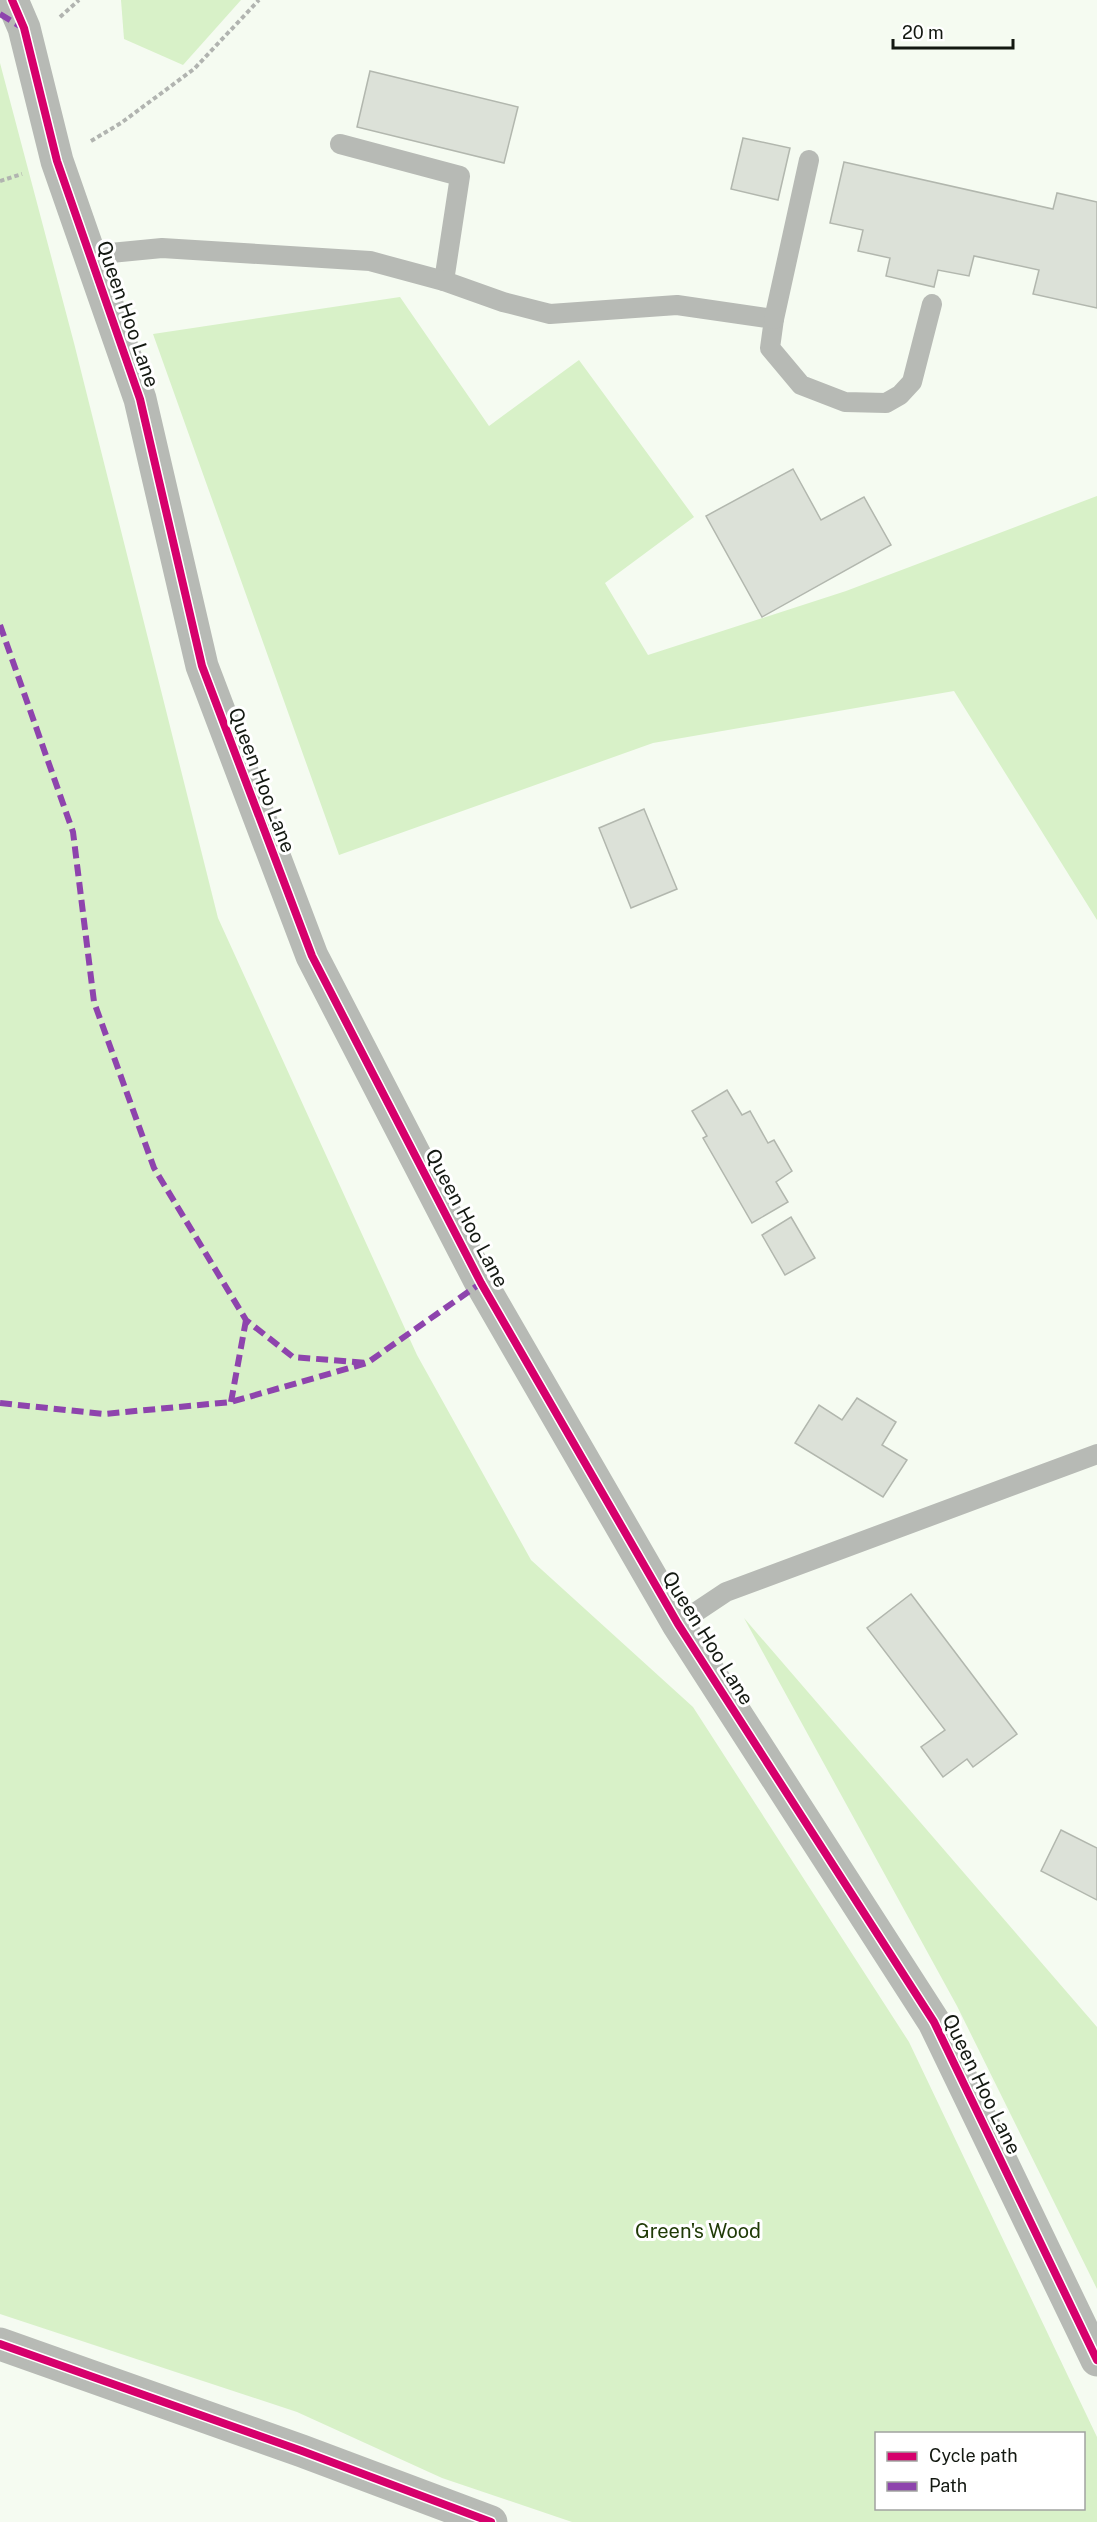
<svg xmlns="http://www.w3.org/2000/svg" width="1097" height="2522" viewBox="0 0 1097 2522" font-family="'Public Sans',sans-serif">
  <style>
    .green { fill: #d8f1c8; fill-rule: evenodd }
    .building { fill: #dce1d8; stroke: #b2b7ae; stroke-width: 1.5 }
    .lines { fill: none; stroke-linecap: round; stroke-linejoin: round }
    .path { stroke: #b1b4b0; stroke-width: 4; stroke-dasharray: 4.5 3; stroke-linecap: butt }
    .service { stroke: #b7bab5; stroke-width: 20 }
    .minor { stroke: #b7bab5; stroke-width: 33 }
    .tertiary { stroke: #b7bab5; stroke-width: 33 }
    .quiet { stroke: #8e44ad; stroke-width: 6; stroke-dasharray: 12 6; stroke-linecap: butt }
    .cycleway-casing { stroke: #fff; stroke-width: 11 }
    .cycleway { stroke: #d6006c; stroke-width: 8 }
    .labels { text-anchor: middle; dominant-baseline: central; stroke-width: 6; stroke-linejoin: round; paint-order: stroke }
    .street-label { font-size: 20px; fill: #131811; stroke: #fff }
    .park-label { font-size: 20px; fill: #203b07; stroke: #fff }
  </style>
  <rect width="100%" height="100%" fill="#f5fbf1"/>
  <!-- green -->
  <g class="green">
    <path d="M 121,0 L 241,0 L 183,65 L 124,39 Z"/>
    <path d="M 0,63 L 74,343 L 218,918 L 417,1355 L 531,1560 L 693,1707 L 909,2042 L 1097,2437 L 1097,2522 L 572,2522 L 442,2478 L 297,2412 L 0,2314 ZM 876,2434 L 1084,2434 L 1084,2508 L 876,2508 Z"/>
    <path d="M 400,297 L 489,426 L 579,360 L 694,517 L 605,583 L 648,655 L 846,591 L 1097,496 L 1097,920 L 954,691 L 653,743 L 339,855 L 153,334 Z"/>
    <path d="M 744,1618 L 1097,2027 L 1097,2289 L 957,2006 Z"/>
  </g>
  <!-- building -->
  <g class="building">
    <path d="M 370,71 L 518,107 L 504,163 L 357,127 Z"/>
    <path d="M 743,138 L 790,148 L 778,200 L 731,189 Z"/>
    <path d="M 844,162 L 1053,209 L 1057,193 L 1097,202 L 1097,308 L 1033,294 L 1039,270 L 974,256 L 969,276 L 938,270 L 934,287 L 886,276 L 890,258 L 858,251 L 863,230 L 830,223 Z"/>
    <path d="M 793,469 L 821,520 L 864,497 L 891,545 L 762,617 L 706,516 Z"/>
    <path d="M 644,809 L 677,889 L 631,908 L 599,828 Z"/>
    <path d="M 727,1090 L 742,1115 L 750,1111 L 768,1143 L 774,1140 L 792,1171 L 776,1182 L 788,1202 L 752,1223 L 703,1138 L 707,1136 L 692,1111 Z"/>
    <path d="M 791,1217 L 815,1258 L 785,1275 L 762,1235 Z"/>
    <path d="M 857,1398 L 896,1422 L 882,1445 L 907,1460 L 883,1497 L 795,1443 L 819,1405 L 842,1420 Z"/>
    <path d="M 911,1594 L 1017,1734 L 973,1767 L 967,1759 L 943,1777 L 921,1747 L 945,1730 L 867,1628 Z"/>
    <path d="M 1061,1830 L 1097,1848 L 1097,1900 L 1041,1871 Z"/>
  </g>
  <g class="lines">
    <!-- path -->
    <g class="path">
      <path d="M 60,17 L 79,0"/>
      <path d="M 91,141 L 121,123 L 194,69 L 259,0"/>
      <path d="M 0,181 L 22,174"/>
    </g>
    <!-- service -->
    <g class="service">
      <path d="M 340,144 L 460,176 L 444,281"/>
      <path d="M 90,255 L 162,248 L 370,261 L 444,281 L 503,302 L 550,314 L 677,305 L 774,319 L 770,348 L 801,385 L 845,402 L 886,403 L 900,395 L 912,382 L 932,304"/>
      <path d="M 774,319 L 809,160"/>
      <path d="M 678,1624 L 726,1592 L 1097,1454"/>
    </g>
    <!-- minor -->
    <path class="minor" d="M 12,0 L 24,28 L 57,161 L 140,399 L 202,666 L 312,956 L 481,1283 L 678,1624 L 934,2022 L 1097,2360"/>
    <!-- tertiary -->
    <path class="tertiary" d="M 0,2344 L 302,2451 L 491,2522"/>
    <!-- quiet -->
    <g class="quiet">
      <path d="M 0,14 L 23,28"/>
      <path d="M 0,625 L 73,832 L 94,1002 L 154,1168 L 246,1320 L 293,1357 L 367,1363"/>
      <path d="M 231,1402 L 246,1320"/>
      <path d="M 0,1403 L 104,1414 L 231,1402 L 367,1363 L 481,1283"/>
    </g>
    <!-- cycleway casing -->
    <g class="cycleway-casing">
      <g id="cycleway">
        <path d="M 12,0 L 24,28 L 57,161 L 140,399 L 202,666 L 312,956 L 481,1283 L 678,1624 L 934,2022 L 1097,2360"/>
        <path d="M 0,2344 L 302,2451 L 491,2522"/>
      </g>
    </g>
    <!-- cycleway -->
    <use href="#cycleway" class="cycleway"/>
  </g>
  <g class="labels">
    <!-- street labels -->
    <g class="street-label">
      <text transform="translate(128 314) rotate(71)">Queen Hoo Lane</text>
      <text transform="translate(262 780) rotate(69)">Queen Hoo Lane</text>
      <text transform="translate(467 1218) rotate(62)">Queen Hoo Lane</text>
      <text transform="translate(708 1638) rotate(58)">Queen Hoo Lane</text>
      <text transform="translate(982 2084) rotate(64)">Queen Hoo Lane</text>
    </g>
    <!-- park labels -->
    <g class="park-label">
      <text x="698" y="2231">Green's Wood</text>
    </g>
  </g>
  <!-- legend -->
  <rect x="875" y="2432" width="210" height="78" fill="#ffffff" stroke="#a1a3a0" stroke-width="1.5"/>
  <rect x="887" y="2452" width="30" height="9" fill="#d6006c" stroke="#a1a3a0" stroke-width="1.5"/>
  <text x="929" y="2462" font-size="18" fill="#131811">Cycle path</text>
  <rect x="887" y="2482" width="30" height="9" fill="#8e44ad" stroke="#a1a3a0" stroke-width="1.5"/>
  <text x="929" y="2492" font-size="18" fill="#131811">Path</text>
  <!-- scale -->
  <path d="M893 39v9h120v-9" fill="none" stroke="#131811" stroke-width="3"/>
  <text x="902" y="39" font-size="18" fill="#131811" stroke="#ffffff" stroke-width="4.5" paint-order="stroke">20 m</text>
</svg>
